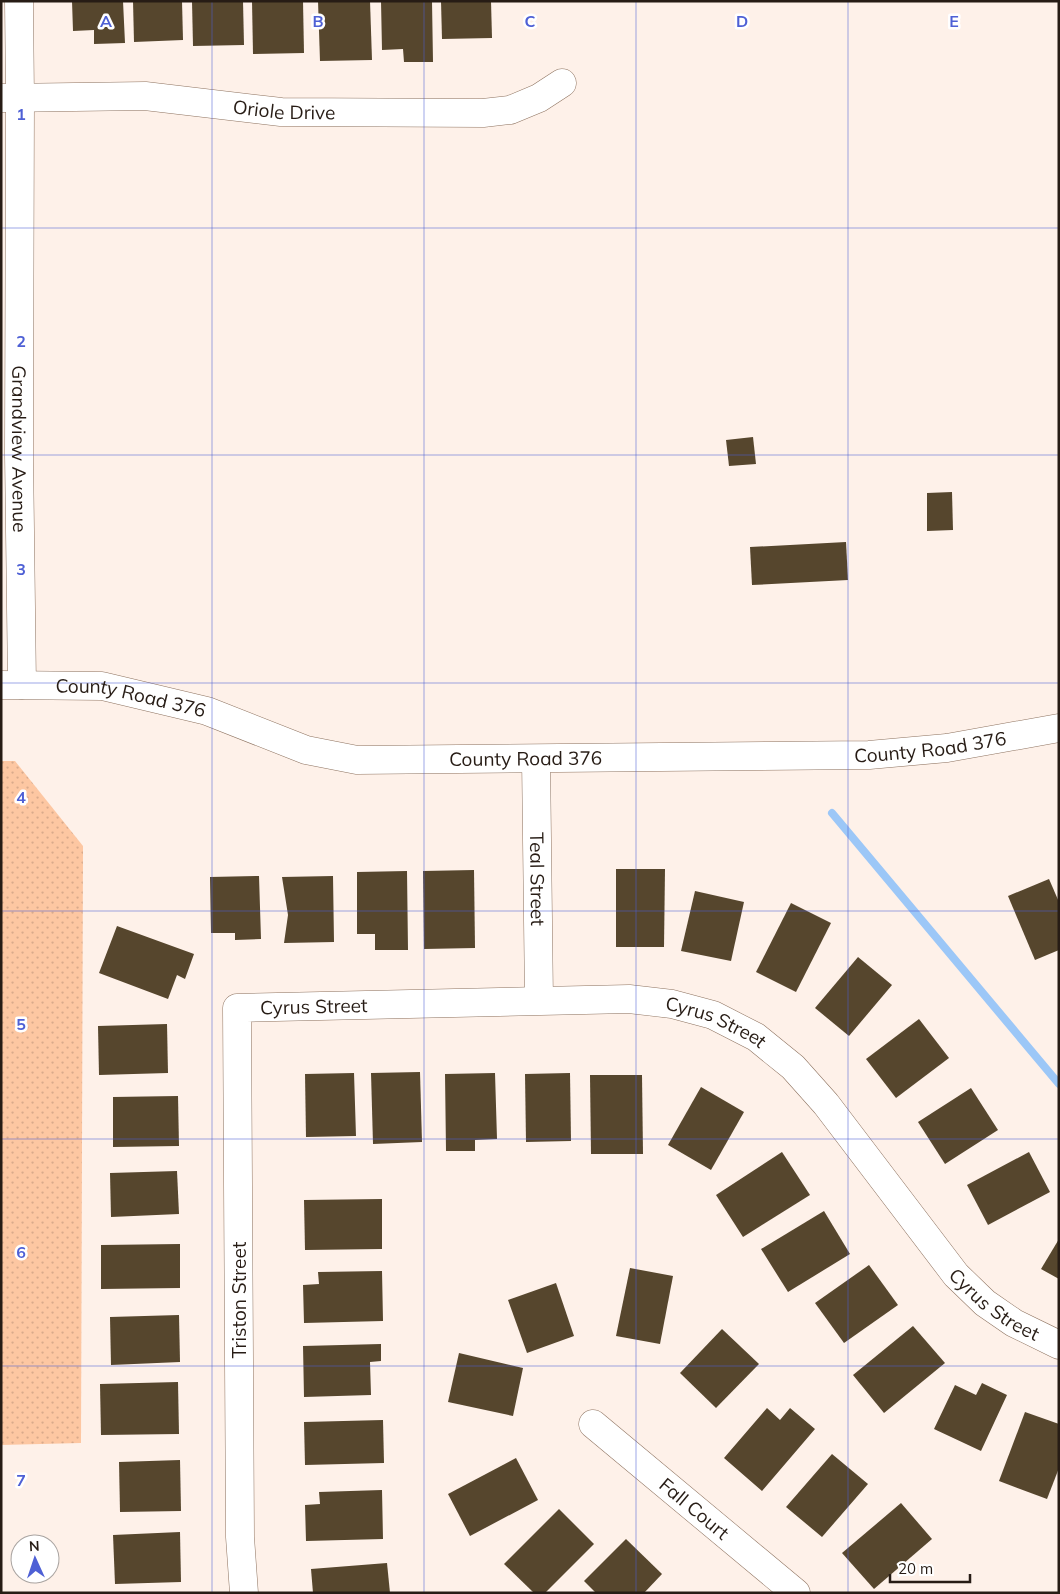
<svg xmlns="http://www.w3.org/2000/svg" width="1060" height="1594" viewBox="0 0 1060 1594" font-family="Mulish,sans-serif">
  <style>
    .grass { fill: url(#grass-dots) }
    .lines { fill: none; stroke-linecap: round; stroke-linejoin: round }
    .stream { stroke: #9cc7f7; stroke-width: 8 }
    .building { fill: #56462d }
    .street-casing { stroke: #8e7360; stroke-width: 29 }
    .street { stroke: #fff; stroke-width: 28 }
    .grid { fill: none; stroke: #4e60d5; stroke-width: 1; stroke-opacity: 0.55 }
    .labels { text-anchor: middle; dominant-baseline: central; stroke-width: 5; stroke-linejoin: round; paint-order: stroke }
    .street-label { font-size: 19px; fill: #271c15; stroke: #fff }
    .grid-label { font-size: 16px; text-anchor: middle; font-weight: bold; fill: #4e60d5; stroke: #fff; stroke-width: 5; stroke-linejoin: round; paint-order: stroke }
  </style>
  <defs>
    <pattern id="grass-dots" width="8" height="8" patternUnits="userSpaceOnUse" patternTransform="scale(1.25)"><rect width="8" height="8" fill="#fdc7a2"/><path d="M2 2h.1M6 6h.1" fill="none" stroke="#d9aa8b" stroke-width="1.8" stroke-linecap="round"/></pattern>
  </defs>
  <rect width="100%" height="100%" fill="#fef1e9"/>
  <!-- grass -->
  <path class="grass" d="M 1,761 L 15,761 L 83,846 L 81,1443 L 1,1445 Z"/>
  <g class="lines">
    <!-- stream -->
    <path class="stream" d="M 832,813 L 1059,1084"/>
  </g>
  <!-- building -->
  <g class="building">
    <path d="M 72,1 L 123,1 L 125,43 L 94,44 L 94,30 L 73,31 Z"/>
    <path d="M 133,1 L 182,1 L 183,40 L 134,42 Z"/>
    <path d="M 192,1 L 243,1 L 244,45 L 193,46 Z"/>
    <path d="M 252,1 L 303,1 L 304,53 L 253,54 Z"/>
    <path d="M 318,1 L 370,1 L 372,60 L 320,61 Z"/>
    <path d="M 381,1 L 432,1 L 433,62 L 404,62 L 403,49 L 382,50 Z"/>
    <path d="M 441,1 L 491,1 L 492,38 L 442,39 Z"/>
    <path d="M 753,437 L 756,464 L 729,466 L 726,440 Z"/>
    <path d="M 952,492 L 953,530 L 927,531 L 927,493 Z"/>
    <path d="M 846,542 L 848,580 L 752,585 L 750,547 Z"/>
    <path d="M 616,869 L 665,869 L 664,947 L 616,947 Z"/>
    <path d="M 474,870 L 475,948 L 424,949 L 423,871 Z"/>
    <path d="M 407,871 L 408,950 L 375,950 L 375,934 L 357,934 L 357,872 Z"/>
    <path d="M 259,876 L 261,939 L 235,940 L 235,933 L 211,933 L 210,877 Z"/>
    <path d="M 333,876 L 334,942 L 284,943 L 288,915 L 282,877 Z"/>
    <path d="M 1049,879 L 1059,902 L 1059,950 L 1035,960 L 1008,896 Z"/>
    <path d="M 695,891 L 744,902 L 731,961 L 681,951 Z"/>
    <path d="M 791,903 L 831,923 L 796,992 L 756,972 Z"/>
    <path d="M 117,926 L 194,954 L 185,979 L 177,975 L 168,999 L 99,973 Z"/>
    <path d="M 858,957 L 892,985 L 849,1036 L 815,1008 Z"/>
    <path d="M 919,1019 L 949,1058 L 896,1098 L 866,1059 Z"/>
    <path d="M 167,1024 L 168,1073 L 99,1075 L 98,1026 Z"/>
    <path d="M 420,1072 L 422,1142 L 373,1144 L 371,1073 Z"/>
    <path d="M 354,1073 L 356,1136 L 306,1137 L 305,1074 Z"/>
    <path d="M 495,1073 L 497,1139 L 475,1140 L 475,1151 L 446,1151 L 445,1074 Z"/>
    <path d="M 570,1073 L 571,1141 L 526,1142 L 525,1074 Z"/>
    <path d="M 590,1075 L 642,1075 L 643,1154 L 591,1154 Z"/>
    <path d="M 701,1087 L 744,1112 L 711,1170 L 668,1145 Z"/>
    <path d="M 971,1088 L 998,1130 L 945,1164 L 918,1122 Z"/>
    <path d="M 178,1096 L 179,1146 L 113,1147 L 113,1097 Z"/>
    <path d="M 782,1152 L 810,1195 L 743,1237 L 716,1195 Z"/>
    <path d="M 1029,1152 L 1050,1192 L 988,1225 L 967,1185 Z"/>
    <path d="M 177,1171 L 179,1214 L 111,1217 L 110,1173 Z"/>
    <path d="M 382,1199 L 382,1249 L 305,1250 L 304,1200 Z"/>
    <path d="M 824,1211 L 850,1254 L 788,1292 L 761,1249 Z"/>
    <path d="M 1059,1239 L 1059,1279 L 1041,1269 Z"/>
    <path d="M 180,1244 L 180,1288 L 101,1289 L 101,1245 Z"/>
    <path d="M 869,1265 L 898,1305 L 844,1343 L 815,1303 Z"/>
    <path d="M 630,1268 L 673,1276 L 660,1344 L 616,1336 Z"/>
    <path d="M 382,1271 L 383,1321 L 304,1323 L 303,1285 L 319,1284 L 318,1272 Z"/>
    <path d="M 556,1283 L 574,1336 L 527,1353 L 508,1300 Z"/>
    <path d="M 179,1315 L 180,1362 L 111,1365 L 110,1317 Z"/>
    <path d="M 913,1326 L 945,1363 L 884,1413 L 853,1375 Z"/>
    <path d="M 722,1329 L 759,1364 L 716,1408 L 680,1373 Z"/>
    <path d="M 381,1344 L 381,1361 L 370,1362 L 371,1395 L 304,1397 L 303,1346 Z"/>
    <path d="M 459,1353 L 523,1368 L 513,1416 L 448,1402 Z"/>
    <path d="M 178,1382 L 179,1434 L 101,1435 L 100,1384 Z"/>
    <path d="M 982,1383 L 1007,1395 L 981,1451 L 934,1429 L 955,1385 L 976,1395 Z"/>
    <path d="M 767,1408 L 780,1420 L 790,1408 L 815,1429 L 762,1491 L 724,1458 Z"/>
    <path d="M 1025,1412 L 1059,1424 L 1059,1468 L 1047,1499 L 999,1481 Z"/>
    <path d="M 383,1420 L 384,1463 L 305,1465 L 304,1422 Z"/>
    <path d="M 832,1454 L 868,1484 L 822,1537 L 786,1507 Z"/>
    <path d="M 516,1458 L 538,1500 L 470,1536 L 448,1494 Z"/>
    <path d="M 180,1460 L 181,1511 L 120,1512 L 119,1462 Z"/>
    <path d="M 382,1490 L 383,1539 L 306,1541 L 305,1505 L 320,1504 L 319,1492 Z"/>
    <path d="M 901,1503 L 932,1539 L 874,1589 L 842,1553 Z"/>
    <path d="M 559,1509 L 594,1544 L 545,1593 L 534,1593 L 504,1564 Z"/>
    <path d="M 180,1532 L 181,1582 L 115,1584 L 113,1535 Z"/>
    <path d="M 626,1539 L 662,1574 L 644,1593 L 596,1593 L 584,1581 Z"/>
    <path d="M 387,1563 L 390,1593 L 313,1593 L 311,1569 Z"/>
  </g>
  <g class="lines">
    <!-- street casing -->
    <g class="street-casing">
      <g id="street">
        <path id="s1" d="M 19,1 L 20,98 L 19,454 L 22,685"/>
        <path id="s2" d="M 3,98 L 145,96 L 281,112 L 483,113 L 510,110 L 539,98 L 562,83"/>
        <path id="s3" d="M 1,685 L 102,686 L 207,711 L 306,750 L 357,760 L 869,755 L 947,748 L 1059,728"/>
        <path id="s4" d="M 536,759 L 539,1000"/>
        <path id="s5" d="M 593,1424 L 796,1593"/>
        <path id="s6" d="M 244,1593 L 240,1537 L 237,1008 L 629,999 L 672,1004 L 713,1015 L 756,1037 L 793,1067 L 826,1104 L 956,1275 L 985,1303 L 1014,1323 L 1059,1345"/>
      </g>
    </g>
    <!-- street -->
    <use href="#street" class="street"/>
  </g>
  <!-- grid -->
  <path class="grid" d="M 212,1 L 212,1593M 424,1 L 424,1593M 636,1 L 636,1593M 848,1 L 848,1593M 1,228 L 1059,228M 1,455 L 1059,455M 1,683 L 1059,683M 1,911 L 1059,911M 1,1139 L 1059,1139M 1,1366 L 1059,1366"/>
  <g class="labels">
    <!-- street labels -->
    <g class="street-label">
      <text stroke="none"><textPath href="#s2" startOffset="282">Oriole Drive</textPath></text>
      <text stroke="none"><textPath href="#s1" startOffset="448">Grandview Avenue</textPath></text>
      <text stroke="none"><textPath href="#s3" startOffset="131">County Road 376</textPath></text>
      <text stroke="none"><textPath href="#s3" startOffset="941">County Road 376</textPath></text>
      <text stroke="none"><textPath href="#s3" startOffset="536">County Road 376</textPath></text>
      <text stroke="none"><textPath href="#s4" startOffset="120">Teal Street</textPath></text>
      <text stroke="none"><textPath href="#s6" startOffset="662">Cyrus Street</textPath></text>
      <text stroke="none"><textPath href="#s6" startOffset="1068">Cyrus Street</textPath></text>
      <text transform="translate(239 1300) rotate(-90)">Triston Street</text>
      <text stroke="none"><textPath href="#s6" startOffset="1472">Cyrus Street</textPath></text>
      <text stroke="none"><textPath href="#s5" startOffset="132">Fall Court</textPath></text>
    </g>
  </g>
  <g class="grid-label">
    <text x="106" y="27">A</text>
    <text x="318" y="27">B</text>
    <text x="530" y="27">C</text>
    <text x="742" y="27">D</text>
    <text x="954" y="27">E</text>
    <text x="21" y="120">1</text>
    <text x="21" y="347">2</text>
    <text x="21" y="575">3</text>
    <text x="21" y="803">4</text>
    <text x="21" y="1030">5</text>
    <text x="21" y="1258">6</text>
    <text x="21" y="1486">7</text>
  </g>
  <!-- border -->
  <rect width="1060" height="1594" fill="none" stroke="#271c15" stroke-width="5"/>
  <!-- north arrow -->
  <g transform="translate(35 1559) rotate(357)"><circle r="24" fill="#ffffff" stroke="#a9a4a1"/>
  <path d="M0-4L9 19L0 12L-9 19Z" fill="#4e60d5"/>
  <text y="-8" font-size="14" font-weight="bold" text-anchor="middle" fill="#271c15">N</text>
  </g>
  <!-- scale -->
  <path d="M890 1574v8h80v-8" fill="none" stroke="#271c15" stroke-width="2.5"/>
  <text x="898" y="1574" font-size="15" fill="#271c15" stroke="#ffffff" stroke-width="4" paint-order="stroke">20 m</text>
</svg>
